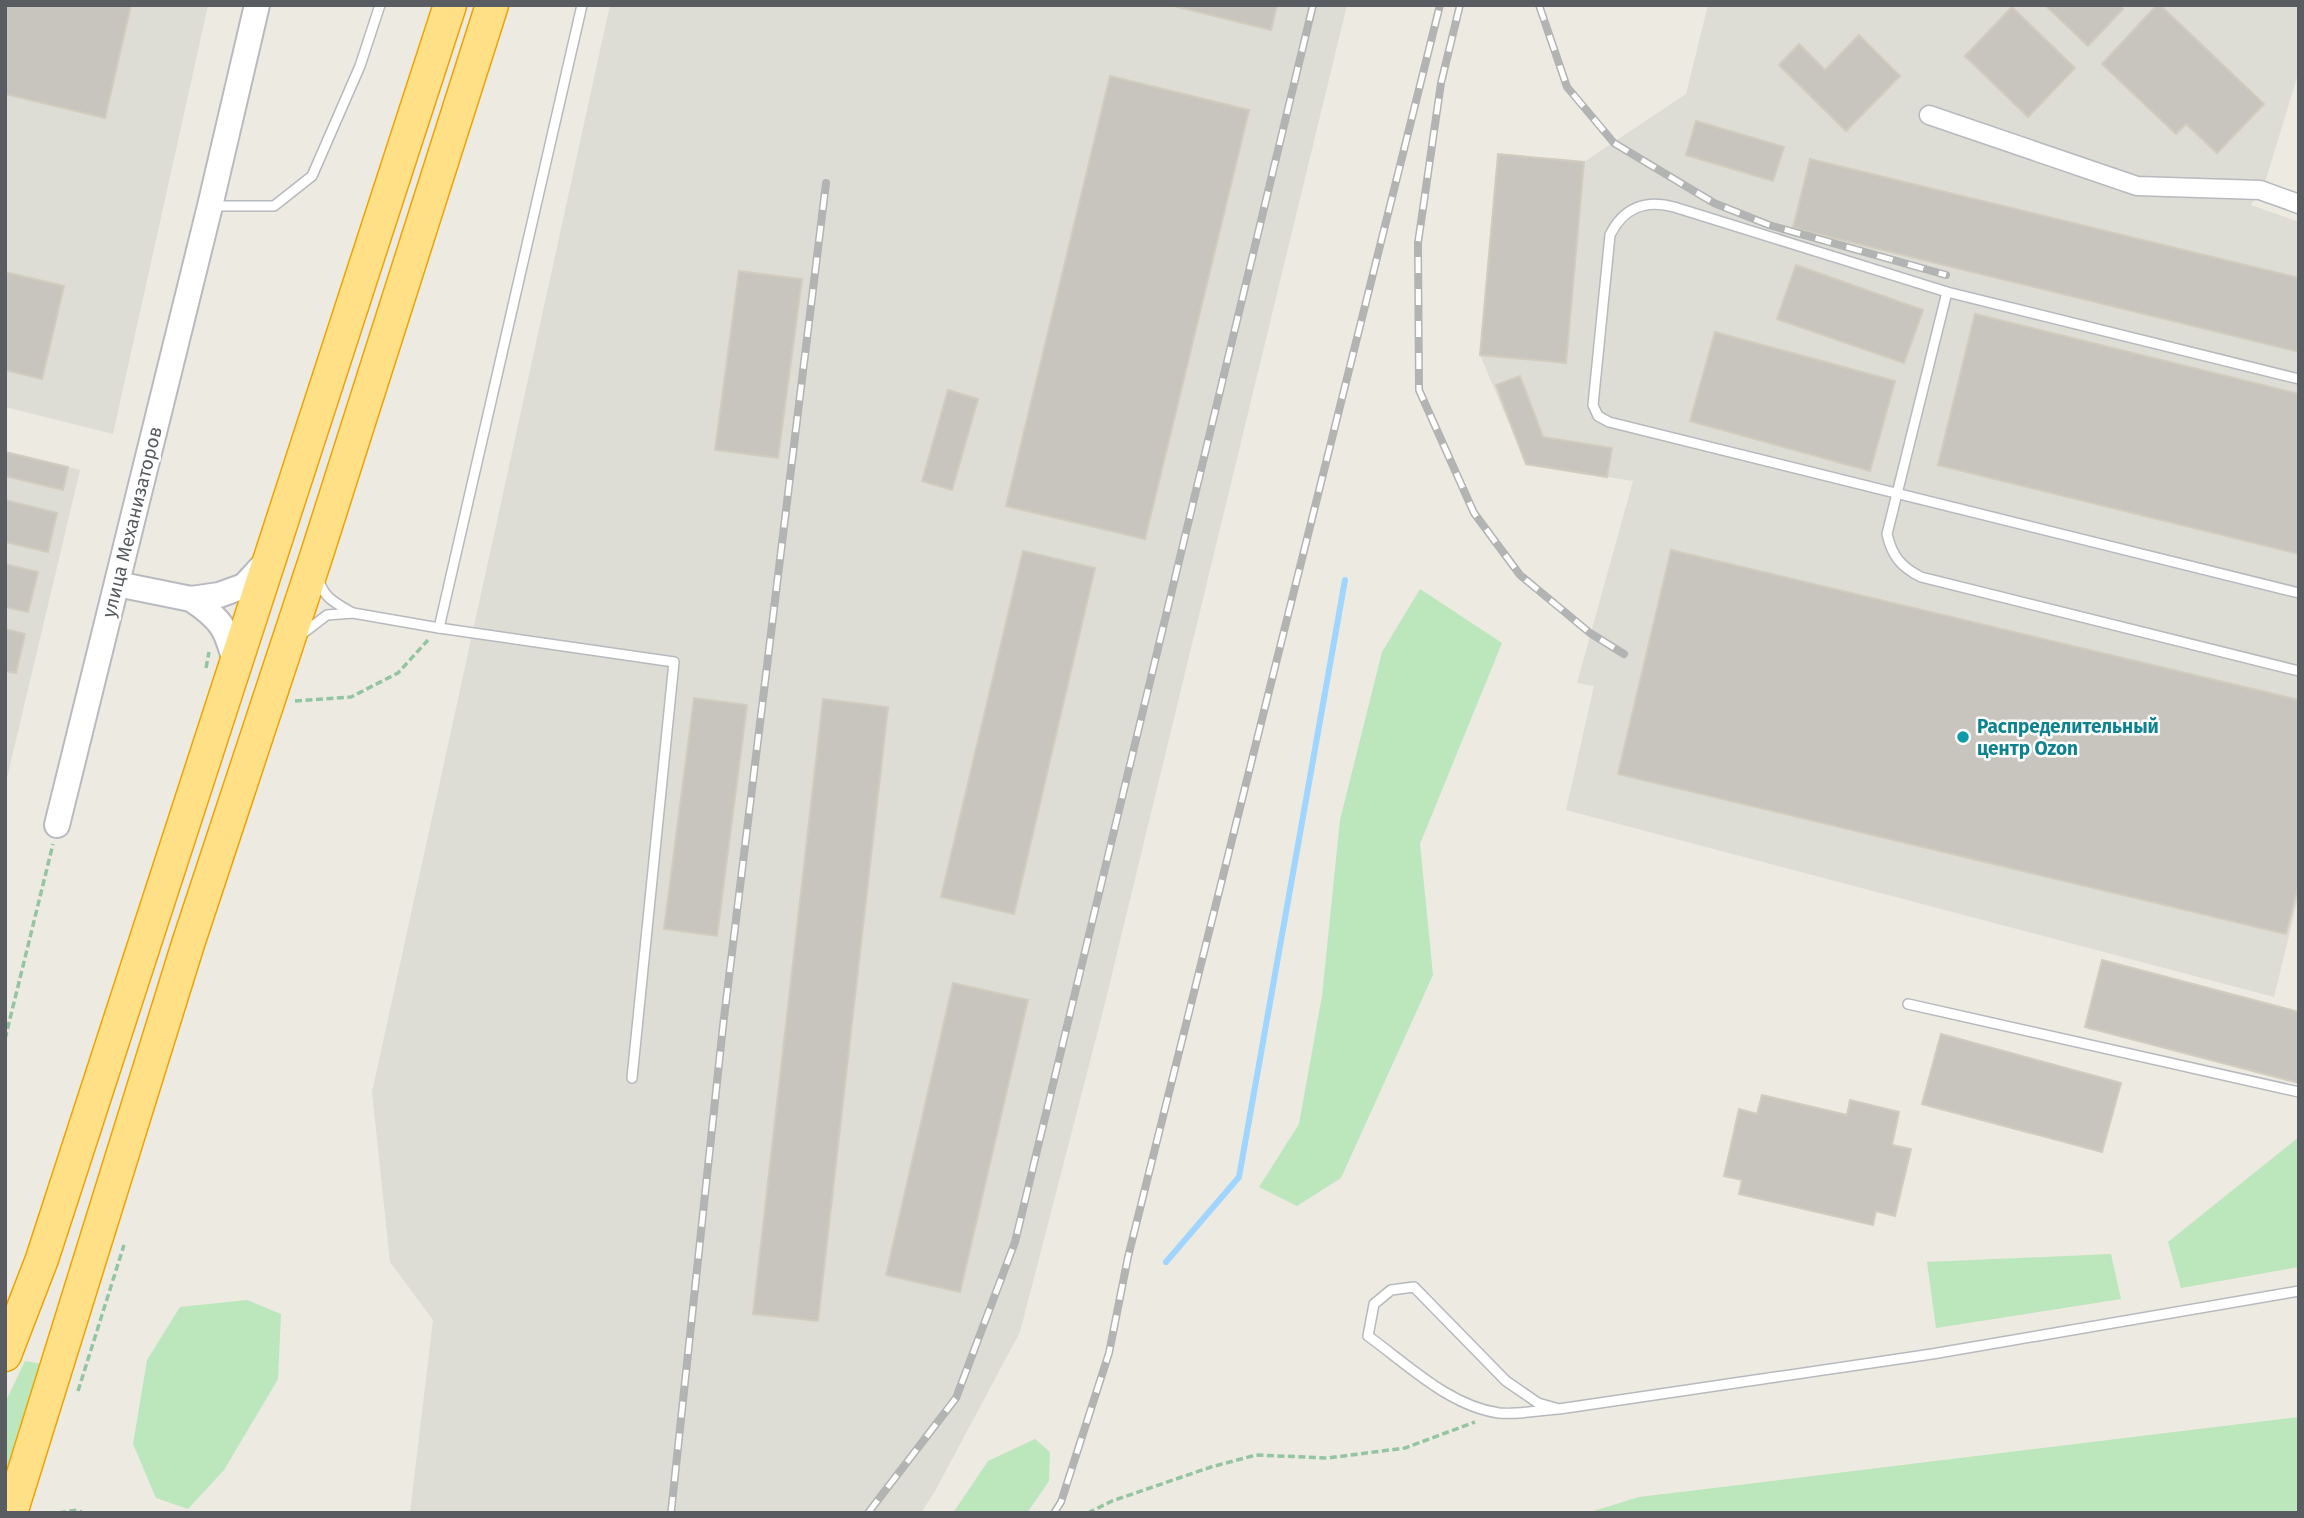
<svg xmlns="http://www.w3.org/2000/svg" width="2304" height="1518" viewBox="0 0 2304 1518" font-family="'Fira Sans',sans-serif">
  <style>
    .industrial { fill: #dddcd5 }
    .green { fill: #bce6bc }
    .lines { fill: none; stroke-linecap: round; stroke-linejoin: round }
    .stream { stroke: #9fd5ff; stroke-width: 6 }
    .building { fill: #c8c4be; stroke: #d2ccbf; stroke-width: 2 }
    .lane-casing { stroke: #b6b9be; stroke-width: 12 }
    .street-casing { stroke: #b6b9be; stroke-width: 21 }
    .secondary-casing { stroke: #b7bac0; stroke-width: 28 }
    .highway-casing { stroke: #eea300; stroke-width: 35 }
    .path { stroke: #93c5a1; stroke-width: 3.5; stroke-dasharray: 7 3.5; stroke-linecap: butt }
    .lane { stroke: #fff; stroke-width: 9 }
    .street { stroke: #fff; stroke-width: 18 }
    .secondary { stroke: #fff; stroke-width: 24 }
    .highway { stroke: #ffe086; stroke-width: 32 }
    .rail-casing { stroke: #b2b3b3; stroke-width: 8 }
    .rail { stroke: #fff; stroke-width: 5; stroke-dasharray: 16; stroke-linecap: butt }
    .culture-dot { fill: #0f9aa8; stroke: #fff; stroke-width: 2.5 }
    .labels { text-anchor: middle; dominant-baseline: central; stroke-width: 5; stroke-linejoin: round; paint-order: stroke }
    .street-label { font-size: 19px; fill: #595d62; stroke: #fff }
    .culture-label { font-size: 19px; font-weight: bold; fill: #0d838f; stroke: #fff; text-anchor: start }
  </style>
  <rect width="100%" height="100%" fill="#edeae1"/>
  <!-- industrial -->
  <g class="industrial">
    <path d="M 5,5 L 208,5 L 113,434 L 5,407 Z"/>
    <path d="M 610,5 L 1347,5 L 1103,1011 L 1020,1332 L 935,1491 L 921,1513 L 410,1513 L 433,1320 L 390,1262 L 372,1092 Z"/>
    <path d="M 1708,5 L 2299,5 L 2299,71 L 2266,179 L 2251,205 L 2299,222 L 2299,895 L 2274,997 L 1566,810 L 1594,686 L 1577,683 L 1633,481 L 1526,464 L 1480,355 L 1498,154 L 1584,162 L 1686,94 Z"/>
    <path d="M 5,451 L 80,470 L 7,778 L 5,777 Z"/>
  </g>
  <!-- green -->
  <g class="green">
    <path d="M 1420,589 L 1502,643 L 1420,844 L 1433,975 L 1341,1178 L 1297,1206 L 1259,1187 L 1299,1124 L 1322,996 L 1340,820 L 1382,652 Z"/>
    <path d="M 2299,1137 L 2299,1267 L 2181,1288 L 2168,1242 Z"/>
    <path d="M 2111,1254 L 2121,1299 L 1936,1328 L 1927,1262 Z"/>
    <path d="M 247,1300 L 281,1314 L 278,1379 L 224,1470 L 188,1509 L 156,1498 L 133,1444 L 147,1360 L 180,1307 Z"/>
    <path d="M 25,1361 L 42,1364 L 5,1478 L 5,1403 Z"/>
    <path d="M 2299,1417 L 2299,1513 L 1587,1513 L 1639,1497 Z"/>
    <path d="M 1035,1439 L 1050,1452 L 1049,1481 L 1027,1513 L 953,1513 L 988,1461 Z"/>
  </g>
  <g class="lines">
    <!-- stream -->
    <path class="stream" d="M 1166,1262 L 1239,1177 L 1345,580"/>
  </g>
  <!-- building -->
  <g class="building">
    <path d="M 5,5 L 131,5 L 105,118 L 5,94 Z"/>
    <path d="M 1170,5 L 1277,5 L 1271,30 Z"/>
    <path d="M 2045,5 L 2120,5 L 2123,9 L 2088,46 Z"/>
    <path d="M 2157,5 L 2160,5 L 2264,104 L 2217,153 L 2186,124 L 2176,134 L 2102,64 Z"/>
    <path d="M 2012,7 L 2075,68 L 2028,117 L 1965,56 Z"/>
    <path d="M 1859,35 L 1900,76 L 1846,131 L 1779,65 L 1799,44 L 1825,70 Z"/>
    <path d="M 1110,76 L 1249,110 L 1145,539 L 1006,506 Z"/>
    <path d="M 1696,121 L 1784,147 L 1773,181 L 1686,155 Z"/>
    <path d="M 1498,154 L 1584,162 L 1566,363 L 1480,355 Z"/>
    <path d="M 1810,159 L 2299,278 L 2299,352 L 1793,228 Z"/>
    <path d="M 1796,265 L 1923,310 L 1904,363 L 1777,319 Z"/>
    <path d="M 739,271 L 802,279 L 778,458 L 715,450 Z"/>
    <path d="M 5,272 L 64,286 L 42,379 L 5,370 Z"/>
    <path d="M 1975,314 L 2299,394 L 2299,554 L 1938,465 Z"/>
    <path d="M 1715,332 L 1895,381 L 1870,471 L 1690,421 Z"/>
    <path d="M 1520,376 L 1543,437 L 1612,448 L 1607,477 L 1526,464 L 1496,385 Z"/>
    <path d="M 948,390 L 978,399 L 952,490 L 922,481 Z"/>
    <path d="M 5,452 L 68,467 L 63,490 L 5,476 Z"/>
    <path d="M 5,500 L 57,513 L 48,552 L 5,542 Z"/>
    <path d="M 1671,550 L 2299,700 L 2299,883 L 2286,934 L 1618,774 Z"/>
    <path d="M 1023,551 L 1095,568 L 1014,914 L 941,897 Z"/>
    <path d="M 5,564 L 38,572 L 28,612 L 5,607 Z"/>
    <path d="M 5,629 L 25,634 L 16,673 L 5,671 Z"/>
    <path d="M 694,698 L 747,705 L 717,936 L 664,929 Z"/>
    <path d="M 823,699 L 888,707 L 818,1321 L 753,1314 Z"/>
    <path d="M 2102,960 L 2299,1012 L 2299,1083 L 2085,1027 Z"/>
    <path d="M 953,983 L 1028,1000 L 960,1292 L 886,1275 Z"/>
    <path d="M 1941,1034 L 2121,1083 L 2102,1152 L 1922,1104 Z"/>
    <path d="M 1762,1095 L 1847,1115 L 1850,1100 L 1899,1112 L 1892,1145 L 1911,1149 L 1895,1216 L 1876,1211 L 1873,1225 L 1739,1194 L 1742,1180 L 1724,1176 L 1739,1109 L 1757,1114 Z"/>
  </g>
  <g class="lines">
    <!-- lane casing -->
    <g class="lane-casing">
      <g id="lane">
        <path d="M 212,206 L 274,206 L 312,176 L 360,66 L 380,5"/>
        <path d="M 1947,292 L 1887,534 C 1892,556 1901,567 1921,577 L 2299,671"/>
        <path d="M 2299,379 L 1947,292 L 1674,207 C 1646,199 1623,208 1610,235 L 1593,405 L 1598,416 L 1609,422 L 2299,593"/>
        <path d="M 319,579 C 322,597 337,604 351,612"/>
        <path d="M 439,628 L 582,5"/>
        <path d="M 302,634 L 327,615 L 353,613 L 439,628 L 674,662 L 632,1078"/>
        <path d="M 1908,1004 L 2299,1092"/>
        <path d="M 1559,1409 L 1538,1403 L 1506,1381 L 1414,1287 L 1391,1290 L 1374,1304 L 1368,1336 C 1407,1364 1449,1406 1499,1413 C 1518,1415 1540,1410 1559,1409 L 1932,1354 L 2299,1291"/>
      </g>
    </g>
    <!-- street casing -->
    <g class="street-casing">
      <path id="street" d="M 1929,115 L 2137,186 L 2260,190 L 2299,204"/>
    </g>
    <!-- secondary casing -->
    <g class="secondary-casing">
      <g id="secondary">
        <path d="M 117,584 L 191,599 L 219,595 L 244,586 L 267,561"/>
        <path d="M 191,599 C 223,620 227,630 236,666"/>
        <path d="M 57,825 L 210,206 L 257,5"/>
      </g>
    </g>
    <!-- highway casing -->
    <g class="highway-casing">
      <g id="highway">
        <path d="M 5,1355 L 42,1259 L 450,5"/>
        <path d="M 11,1513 L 188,944 L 316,557 L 492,5"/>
      </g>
    </g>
    <!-- path -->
    <g class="path">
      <path d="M 206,668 L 209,652"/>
      <path d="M 295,701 L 351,697 L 398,673 L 428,640"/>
      <path d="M 5,1039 L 53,844"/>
      <path d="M 78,1391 L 124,1245"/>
      <path d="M 59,1513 L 77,1510 L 83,1513"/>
      <path d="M 1088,1513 L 1112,1501 L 1211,1467 L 1256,1455 L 1328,1458 L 1405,1448 L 1475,1422"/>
    </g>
    <!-- lane -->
    <use href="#lane" class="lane"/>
    <!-- street -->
    <use href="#street" class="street"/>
    <!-- secondary -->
    <use href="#secondary" class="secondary"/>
    <!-- highway -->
    <use href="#highway" class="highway"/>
    <!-- rail casing -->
    <g class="rail-casing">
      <g id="rail">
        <path d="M 1460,5 L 1441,83 L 1418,243 L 1419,390 L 1474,513 L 1520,575 L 1590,633 L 1624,654"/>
        <path d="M 1539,5 L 1567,87 L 1614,143 L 1714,203 L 1769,225 L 1946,275"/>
        <path d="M 671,1513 L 723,1026 L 826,183"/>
        <path d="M 868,1513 L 956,1398 L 1015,1242 L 1313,5"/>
        <path d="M 1054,1513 L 1061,1502 L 1109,1353 L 1128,1257 L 1440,5"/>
      </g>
    </g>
    <!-- rail -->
    <use href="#rail" class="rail"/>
  </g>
  <!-- markers -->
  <circle class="culture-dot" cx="1963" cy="737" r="7"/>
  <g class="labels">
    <!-- street labels -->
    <g class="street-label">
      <text transform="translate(132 522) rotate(-76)">улица Механизаторов</text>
    </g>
    <!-- culture labels -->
    <g class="culture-label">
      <text x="1977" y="726">Распределительный<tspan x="1977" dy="22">центр Ozon</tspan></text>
    </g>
  </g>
  <!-- border -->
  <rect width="2304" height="1518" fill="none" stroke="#595d62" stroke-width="14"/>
</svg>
